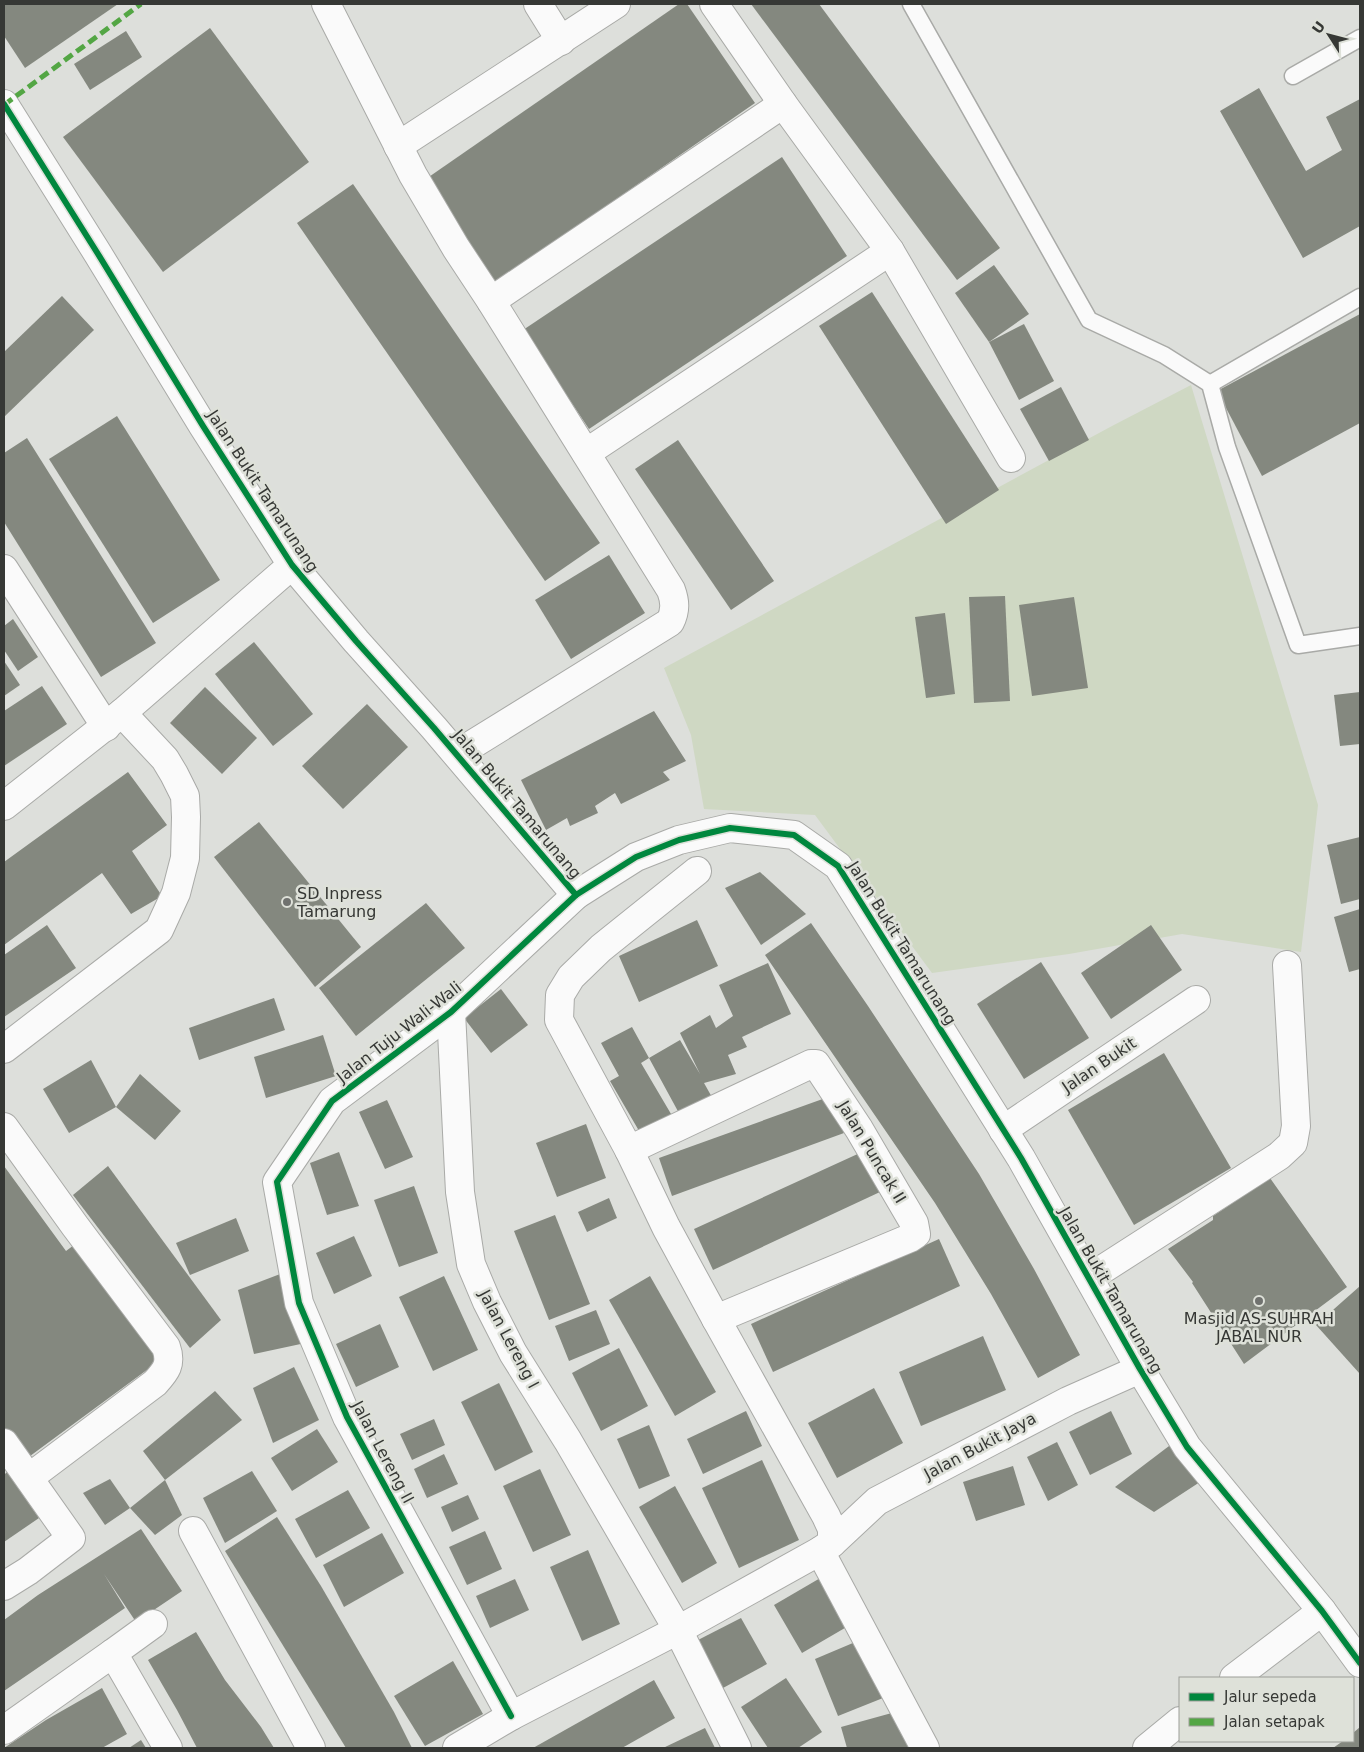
<svg xmlns="http://www.w3.org/2000/svg" width="1364" height="1752" viewBox="0 0 1364 1752" font-family="'DejaVu Sans',sans-serif">
  <style>
    .green { fill: #cfd8c3 }
    .building { fill: #84887f }
    .lines { fill: none; stroke-linecap: round; stroke-linejoin: round }
    .lane-casing { stroke: #a9aaa7; stroke-width: 19 }
    .street-casing { stroke: #a9aaa7; stroke-width: 30 }
    .lane { stroke: #fafafa; stroke-width: 16 }
    .street { stroke: #fafafa; stroke-width: 28 }
    .quiet { stroke: #53a644; stroke-width: 5; stroke-dasharray: 10 5; stroke-linecap: butt }
    .cycleway-casing { stroke: #dee1d9; stroke-width: 9 }
    .cycleway { stroke: #00873e; stroke-width: 6 }
    .poi-dot { fill: #70726f; stroke: #dee1d9; stroke-width: 2 }
    .labels { text-anchor: middle; dominant-baseline: central; stroke-width: 5; stroke-linejoin: round; paint-order: stroke }
    .street-label { font-size: 16px; fill: #363835; stroke: #dee1d9 }
    .poi-label { font-size: 16px; fill: #363835; stroke: #dee1d9; text-anchor: start }
  </style>
  <rect width="100%" height="100%" fill="#dddfdb"/>
  <!-- green -->
  <path class="green" d="M 1191,385 L 1318,805 L 1301,952 L 1182,934 L 1069,954 L 932,973 L 815,815 L 704,809 L 691,735 L 664,668 L 1112,426 Z"/>
  <!-- building -->
  <g class="building">
    <path d="M 4,4 L 118,4 L 25,68 L 4,36 Z"/>
    <path d="M 679,4 L 687,4 L 755,103 L 494,284 L 423,181 Z"/>
    <path d="M 751,4 L 819,4 L 1000,248 L 957,280 Z"/>
    <path d="M 210,28 L 309,162 L 163,272 L 63,137 Z"/>
    <path d="M 126,31 L 142,57 L 90,90 L 74,64 Z"/>
    <path d="M 1259,88 L 1306,171 L 1342,150 L 1326,117 L 1360,99 L 1360,226 L 1303,258 L 1220,111 Z"/>
    <path d="M 782,157 L 847,256 L 589,429 L 523,330 Z"/>
    <path d="M 353,184 L 600,543 L 545,581 L 297,223 Z"/>
    <path d="M 994,265 L 1029,314 L 989,342 L 955,293 Z"/>
    <path d="M 872,292 L 999,490 L 946,524 L 819,326 Z"/>
    <path d="M 62,296 L 94,330 L 4,417 L 4,352 Z"/>
    <path d="M 1360,314 L 1360,423 L 1262,476 L 1217,391 Z"/>
    <path d="M 1024,324 L 1054,381 L 1019,400 L 989,342 Z"/>
    <path d="M 1061,387 L 1089,440 L 1049,461 L 1020,409 Z"/>
    <path d="M 117,416 L 220,580 L 153,623 L 49,459 Z"/>
    <path d="M 27,438 L 156,643 L 101,677 L 4,522 L 4,453 Z"/>
    <path d="M 678,440 L 774,581 L 731,610 L 635,469 Z"/>
    <path d="M 609,555 L 645,613 L 571,659 L 535,600 Z"/>
    <path d="M 1005,596 L 1010,701 L 974,703 L 969,597 Z"/>
    <path d="M 1074,597 L 1088,688 L 1032,696 L 1019,605 Z"/>
    <path d="M 945,613 L 955,694 L 926,698 L 915,617 Z"/>
    <path d="M 13,619 L 38,657 L 18,671 L 4,650 L 4,626 Z"/>
    <path d="M 254,642 L 313,714 L 273,746 L 215,674 Z"/>
    <path d="M 4,661 L 20,685 L 4,696 Z"/>
    <path d="M 42,686 L 67,724 L 4,766 L 4,711 Z"/>
    <path d="M 205,687 L 257,738 L 222,774 L 170,723 Z"/>
    <path d="M 1360,692 L 1360,744 L 1340,746 L 1334,695 Z"/>
    <path d="M 367,704 L 408,747 L 343,809 L 302,766 Z"/>
    <path d="M 654,711 L 686,761 L 663,772 L 670,780 L 621,804 L 615,793 L 595,806 L 598,813 L 570,826 L 567,818 L 546,830 L 521,780 Z"/>
    <path d="M 128,772 L 167,825 L 132,851 L 162,896 L 131,914 L 102,873 L 4,945 L 4,862 Z"/>
    <path d="M 259,822 L 361,947 L 315,987 L 214,857 Z"/>
    <path d="M 1360,837 L 1360,899 L 1341,904 L 1327,845 Z"/>
    <path d="M 760,872 L 806,914 L 761,945 L 725,888 Z"/>
    <path d="M 426,903 L 465,948 L 356,1036 L 319,988 Z"/>
    <path d="M 1360,909 L 1360,969 L 1349,972 L 1334,917 Z"/>
    <path d="M 697,920 L 718,966 L 639,1002 L 619,956 Z"/>
    <path d="M 811,923 L 868,1006 L 979,1174 L 1034,1269 L 1080,1355 L 1038,1378 L 991,1294 L 935,1203 L 765,955 Z"/>
    <path d="M 47,925 L 76,968 L 4,1017 L 4,955 Z"/>
    <path d="M 1151,925 L 1182,970 L 1111,1019 L 1081,973 Z"/>
    <path d="M 1041,962 L 1089,1038 L 1024,1079 L 977,1004 Z"/>
    <path d="M 768,963 L 791,1014 L 742,1037 L 747,1047 L 728,1055 L 736,1074 L 704,1083 L 713,1099 L 680,1115 L 649,1058 L 680,1040 L 700,1074 L 680,1033 L 710,1015 L 716,1028 L 733,1016 L 719,985 Z"/>
    <path d="M 501,989 L 528,1025 L 491,1053 L 464,1018 Z"/>
    <path d="M 274,998 L 285,1030 L 199,1060 L 189,1028 Z"/>
    <path d="M 632,1027 L 649,1058 L 641,1063 L 674,1119 L 642,1136 L 610,1081 L 619,1076 L 601,1043 Z"/>
    <path d="M 323,1035 L 336,1076 L 266,1098 L 254,1057 Z"/>
    <path d="M 1164,1053 L 1231,1168 L 1134,1225 L 1068,1110 Z"/>
    <path d="M 91,1060 L 116,1107 L 69,1133 L 43,1089 Z"/>
    <path d="M 140,1074 L 181,1111 L 155,1140 L 116,1107 Z"/>
    <path d="M 831,1096 L 844,1133 L 672,1196 L 659,1158 Z"/>
    <path d="M 387,1100 L 413,1157 L 385,1169 L 359,1112 Z"/>
    <path d="M 586,1124 L 606,1178 L 557,1197 L 536,1143 Z"/>
    <path d="M 339,1152 L 359,1206 L 327,1215 L 310,1163 Z"/>
    <path d="M 862,1152 L 880,1192 L 713,1270 L 694,1229 Z"/>
    <path d="M 4,1166 L 66,1251 L 74,1245 L 159,1361 L 26,1459 L 4,1429 Z"/>
    <path d="M 108,1166 L 221,1320 L 190,1348 L 73,1195 Z"/>
    <path d="M 1270,1178 L 1347,1287 L 1244,1364 L 1192,1283 L 1193,1282 L 1168,1249 L 1213,1220 L 1213,1216 Z"/>
    <path d="M 414,1186 L 438,1253 L 399,1267 L 374,1200 Z"/>
    <path d="M 609,1198 L 617,1218 L 587,1232 L 578,1212 Z"/>
    <path d="M 555,1215 L 590,1304 L 549,1320 L 514,1231 Z"/>
    <path d="M 236,1218 L 249,1251 L 190,1275 L 176,1243 Z"/>
    <path d="M 354,1236 L 372,1276 L 334,1294 L 316,1253 Z"/>
    <path d="M 939,1239 L 960,1286 L 773,1372 L 751,1324 Z"/>
    <path d="M 288,1271 L 310,1342 L 254,1354 L 238,1290 Z"/>
    <path d="M 444,1276 L 478,1350 L 433,1371 L 399,1297 Z"/>
    <path d="M 650,1276 L 716,1392 L 675,1416 L 609,1300 Z"/>
    <path d="M 1360,1286 L 1360,1374 L 1316,1325 Z"/>
    <path d="M 596,1310 L 610,1344 L 569,1361 L 555,1326 Z"/>
    <path d="M 380,1324 L 399,1367 L 356,1387 L 336,1344 Z"/>
    <path d="M 983,1336 L 1006,1390 L 921,1426 L 899,1372 Z"/>
    <path d="M 619,1348 L 648,1406 L 601,1431 L 572,1373 Z"/>
    <path d="M 294,1367 L 319,1420 L 273,1443 L 253,1388 Z"/>
    <path d="M 499,1383 L 533,1452 L 495,1471 L 461,1402 Z"/>
    <path d="M 874,1388 L 903,1443 L 837,1478 L 808,1423 Z"/>
    <path d="M 215,1391 L 242,1420 L 165,1480 L 143,1451 Z"/>
    <path d="M 746,1411 L 762,1446 L 703,1474 L 687,1439 Z"/>
    <path d="M 1111,1411 L 1132,1454 L 1090,1475 L 1069,1432 Z"/>
    <path d="M 434,1419 L 445,1445 L 412,1460 L 400,1434 Z"/>
    <path d="M 649,1425 L 670,1476 L 639,1489 L 617,1439 Z"/>
    <path d="M 317,1429 L 338,1462 L 292,1491 L 271,1458 Z"/>
    <path d="M 1057,1442 L 1078,1485 L 1048,1501 L 1027,1457 Z"/>
    <path d="M 1173,1443 L 1203,1480 L 1154,1512 L 1115,1487 Z"/>
    <path d="M 444,1454 L 458,1484 L 427,1498 L 414,1469 Z"/>
    <path d="M 762,1460 L 799,1540 L 739,1568 L 702,1488 Z"/>
    <path d="M 1013,1466 L 1025,1505 L 976,1521 L 963,1482 Z"/>
    <path d="M 540,1469 L 571,1535 L 533,1552 L 503,1486 Z"/>
    <path d="M 252,1471 L 277,1511 L 225,1543 L 203,1498 Z"/>
    <path d="M 7,1472 L 39,1518 L 4,1542 L 4,1475 Z"/>
    <path d="M 110,1479 L 130,1508 L 105,1525 L 83,1493 Z"/>
    <path d="M 165,1480 L 182,1515 L 155,1535 L 130,1508 Z"/>
    <path d="M 675,1486 L 717,1563 L 682,1583 L 639,1507 Z"/>
    <path d="M 348,1490 L 370,1528 L 316,1558 L 295,1519 Z"/>
    <path d="M 468,1495 L 479,1519 L 452,1532 L 441,1507 Z"/>
    <path d="M 277,1517 L 321,1586 L 394,1712 L 412,1748 L 346,1748 L 225,1551 Z"/>
    <path d="M 141,1529 L 182,1591 L 136,1622 L 104,1574 L 125,1608 L 4,1691 L 4,1620 L 38,1595 Z"/>
    <path d="M 485,1531 L 502,1569 L 467,1585 L 449,1547 Z"/>
    <path d="M 382,1533 L 404,1573 L 344,1607 L 323,1565 Z"/>
    <path d="M 588,1550 L 620,1624 L 582,1641 L 550,1567 Z"/>
    <path d="M 822,1577 L 850,1625 L 802,1653 L 774,1605 Z"/>
    <path d="M 515,1579 L 529,1610 L 490,1628 L 476,1596 Z"/>
    <path d="M 741,1618 L 767,1664 L 723,1688 L 698,1640 Z"/>
    <path d="M 196,1632 L 225,1680 L 261,1727 L 274,1748 L 197,1748 L 177,1710 L 148,1660 Z"/>
    <path d="M 860,1640 L 883,1698 L 838,1716 L 815,1659 Z"/>
    <path d="M 453,1661 L 483,1714 L 425,1746 L 394,1696 Z"/>
    <path d="M 786,1678 L 822,1732 L 798,1748 L 768,1748 L 741,1707 Z"/>
    <path d="M 654,1680 L 675,1718 L 622,1748 L 533,1748 Z"/>
    <path d="M 102,1688 L 127,1734 L 102,1748 L 4,1748 L 46,1720 Z"/>
    <path d="M 899,1711 L 909,1748 L 847,1748 L 841,1727 Z"/>
    <path d="M 1360,1727 L 1360,1748 L 1333,1748 L 1343,1741 L 1353,1741 L 1353,1733 Z"/>
    <path d="M 705,1728 L 715,1748 L 663,1748 Z"/>
    <path d="M 141,1740 L 146,1748 L 129,1748 Z"/>
  </g>
  <g class="lines">
    <!-- lane casing -->
    <g class="lane-casing">
      <g id="lane">
        <path d="M 911,4 L 1089,320 L 1164,355 L 1210,384 L 1227,447 L 1298,645 L 1360,636"/>
        <path d="M 1293,76 L 1360,38"/>
        <path d="M 1210,384 L 1360,297"/>
      </g>
    </g>
    <!-- street casing -->
    <g class="street-casing">
      <g id="street">
        <path d="M 326,4 L 413,175 L 456,248 L 491,301 L 671,590 C 675,601 676,610 670,622 L 457,754"/>
        <path d="M 538,4 L 561,41"/>
        <path d="M 714,4 L 783,104 L 890,251 L 1011,458"/>
        <path d="M 4,104 L 98,254 L 203,426 L 292,565 L 356,641 L 434,728 L 576,895 L 636,857 L 679,840 L 730,828 L 794,835 L 838,866 L 1021,1158 L 1140,1369 L 1187,1447 L 1322,1611 L 1360,1663"/>
        <path d="M 398,146 L 616,4"/>
        <path d="M 491,301 L 783,104"/>
        <path d="M 586,453 L 890,251"/>
        <path d="M 4,569 L 106,727"/>
        <path d="M 4,806 L 122,713 L 292,565"/>
        <path d="M 697,871 L 601,948 L 571,977 L 560,995 L 559,1020 L 629,1150 L 666,1227 L 716,1319 L 826,1516 L 832,1529 L 832,1543"/>
        <path d="M 451,1012 L 460,1192 L 471,1264 L 487,1302 L 513,1353 L 568,1441 L 678,1630 L 737,1748"/>
        <path d="M 4,1049 L 159,930 L 176,893 L 185,858 L 186,817 L 185,796 L 174,774 L 165,759 L 122,713"/>
        <path d="M 4,1127 L 75,1226 L 166,1347 C 172,1364 166,1371 155,1383 L 30,1477"/>
        <path d="M 1003,1130 L 1196,1000"/>
        <path d="M 629,1150 L 811,1064 L 816,1064 L 859,1129 L 914,1223 L 916,1234 L 910,1238 L 716,1319"/>
        <path d="M 1089,1278 L 1279,1156 L 1293,1143 L 1296,1126 L 1287,965"/>
        <path d="M 4,1443 L 71,1538 L 28,1571 L 4,1586"/>
        <path d="M 193,1531 L 311,1748"/>
        <path d="M 820,1551 L 925,1748"/>
        <path d="M 113,1653 L 153,1624"/>
        <path d="M 1234,1678 L 1322,1611"/>
        <path d="M 511,1716 L 347,1417 L 299,1303 L 277,1182 L 332,1101 L 451,1012 L 576,895"/>
        <path d="M 4,1730 L 113,1653 L 168,1748"/>
        <path d="M 457,1748 L 511,1716 L 678,1630 L 820,1551 L 832,1543 L 877,1501 L 1068,1401 L 1140,1369"/>
        <path d="M 1147,1748 L 1180,1721"/>
      </g>
    </g>
    <!-- lane -->
    <use href="#lane" class="lane"/>
    <!-- street -->
    <use href="#street" class="street"/>
    <!-- quiet -->
    <path class="quiet" d="M 4,105 L 141,4"/>
    <!-- cycleway casing -->
    <g class="cycleway-casing">
      <g id="cycleway">
        <path d="M 4,104 L 98,254 L 203,426 L 292,565 L 356,641 L 434,728 L 576,895 L 636,857 L 679,840 L 730,828 L 794,835 L 838,866 L 1021,1158 L 1140,1369 L 1187,1447 L 1322,1611 L 1360,1663"/>
        <path d="M 511,1716 L 347,1417 L 299,1303 L 277,1182 L 332,1101 L 451,1012 L 576,895"/>
      </g>
    </g>
    <!-- cycleway -->
    <use href="#cycleway" class="cycleway"/>
  </g>
  <!-- markers -->
  <g class="poi-dot">
    <circle cx="287" cy="902" r="5"/>
    <circle cx="1259" cy="1301" r="5"/>
  </g>
  <g class="labels">
    <!-- street labels -->
    <g class="street-label">
      <text transform="translate(263 491) rotate(57)">Jalan Bukit Tamarunang</text>
      <text transform="translate(517 804) rotate(50)">Jalan Bukit Tamarunang</text>
      <text transform="translate(902 943) rotate(58)">Jalan Bukit Tamarunang</text>
      <text transform="translate(399 1032) rotate(-38)">Jalan Tuju Wali-Wali</text>
      <text transform="translate(1099 1065) rotate(-34)">Jalan Bukit</text>
      <text transform="translate(872 1152) rotate(59)">Jalan Puncak II</text>
      <text transform="translate(1111 1290) rotate(60)">Jalan Bukit Tamarunang</text>
      <text transform="translate(509 1339) rotate(62)">Jalan Lereng I</text>
      <text transform="translate(980 1446) rotate(-28)">Jalan Bukit Jaya</text>
      <text transform="translate(383 1452) rotate(62)">Jalan Lereng II</text>
    </g>
    <!-- poi labels -->
    <g class="poi-label">
      <text x="297" y="893">SD Inpress<tspan x="297" dy="18">Tamarung</tspan></text>
      <text x="1259" y="1318" text-anchor="middle">Masjid AS-SUHRAH<tspan x="1259" dy="18">JABAL NUR</tspan></text>
    </g>
  </g>
  <!-- border -->
  <rect width="1364" height="1752" fill="none" stroke="#363835" stroke-width="10"/>
  <!-- legend -->
  <rect x="1179" y="1677" width="175" height="65" fill="#dee1d9" stroke="#9b9d97"/>
  <rect x="1189" y="1693" width="25" height="8" fill="#00873e" stroke="#9b9d97"/>
  <text x="1224" y="1702" font-size="15" fill="#363835">Jalur sepeda</text>
  <rect x="1189" y="1718" width="25" height="8" fill="#53a644" stroke="#9b9d97"/>
  <text x="1224" y="1727" font-size="15" fill="#363835">Jalan setapak</text>
  <!-- north arrow -->
  <g transform="translate(1329 35) rotate(306)" stroke="#dee1d9" stroke-width="4" paint-order="stroke">
  <path d="M0-4L9 19L0 12L-9 19Z" fill="#363835"/>
  <text y="-8" font-size="14" font-weight="bold" text-anchor="middle" fill="#363835">U</text>
  </g>
</svg>
